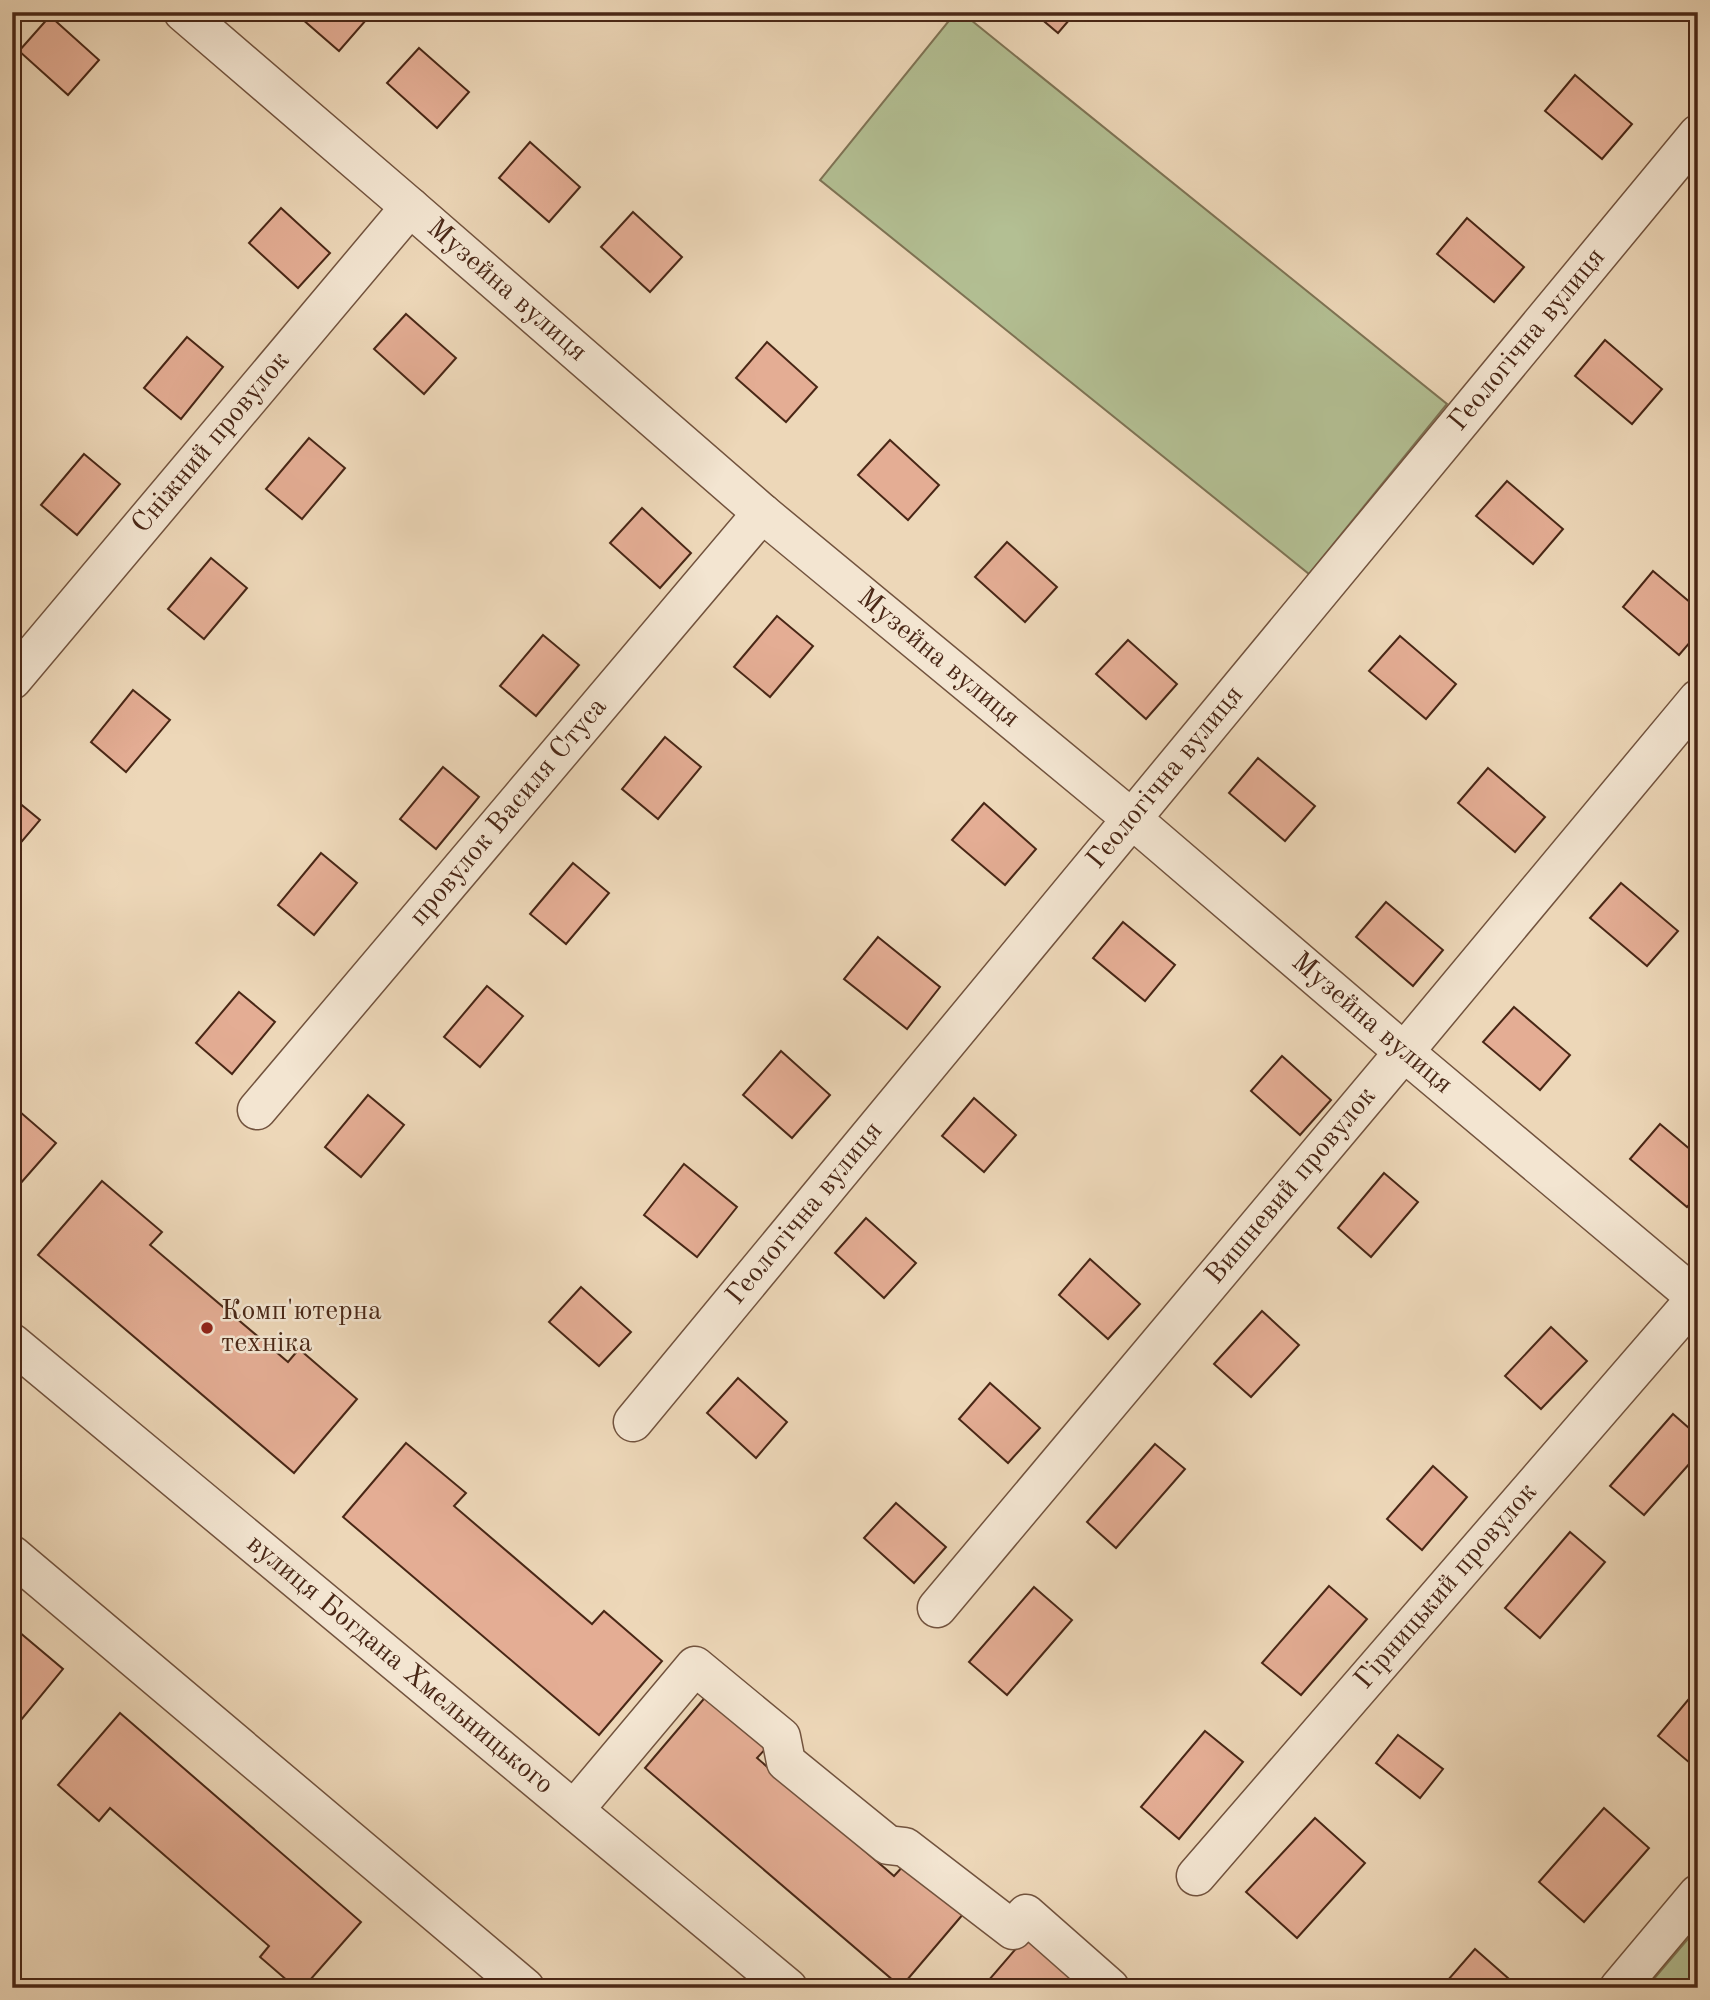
<svg xmlns="http://www.w3.org/2000/svg" width="1710" height="2000" viewBox="0 0 1710 2000" font-family="'Old Standard TT',serif">
  <style>
    .green { fill: #b3bf93; stroke: #7e7354; stroke-width: 2 }
    .building { fill: #e4ad94; stroke: #492716; stroke-width: 2 }
    .lines { fill: none; stroke-linecap: round; stroke-linejoin: round }
    .minor-casing { stroke: #72533e; stroke-width: 41 }
    .minor { stroke: #f3e5d1; stroke-width: 38 }
    .poi-dot { fill: #8f2418; stroke: #f3e5d1; stroke-width: 2.5 }
    .labels { text-anchor: middle; dominant-baseline: central; stroke-width: 5; stroke-linejoin: round; paint-order: stroke }
    .street-label { font-size: 28px; fill: #492716; stroke: #f3e5d1 }
    .poi-label { font-size: 28px; fill: #492716; stroke: #f3e5d1; text-anchor: start }
  </style>
  <rect width="100%" height="100%" fill="#edd7b8"/>
  <filter id="stains"><feTurbulence type="fractalNoise" baseFrequency=".00286" numOctaves="4"/><feColorMatrix values="0 0 0 0 .2 0 0 0 0 .09 0 0 0 0 .02 0 0 0 .5 -.17"/></filter>
  <radialGradient id="worn" r=".72"><stop offset=".6" stop-color="#630" stop-opacity="0"/><stop offset="1" stop-color="#630" stop-opacity=".3"/></radialGradient>
  <!-- green -->
  <g class="green">
    <path d="M 956,12 L 961,12 L 1447,404 L 1309,574 L 820,180 Z"/>
    <path d="M 1698,1927 L 1698,1988 L 1646,1988 Z"/>
  </g>
  <!-- building -->
  <g class="building">
    <path d="M 294,12 L 373,12 L 339,51 Z"/>
    <path d="M 1033,12 L 1076,12 L 1058,33 Z"/>
    <path d="M 50,16 L 99,60 L 68,95 L 19,51 Z"/>
    <path d="M 419,48 L 469,92 L 437,128 L 387,83 Z"/>
    <path d="M 1575,75 L 1632,124 L 1602,159 L 1545,111 Z"/>
    <path d="M 530,142 L 580,187 L 549,222 L 499,178 Z"/>
    <path d="M 281,208 L 330,253 L 298,288 L 249,243 Z"/>
    <path d="M 633,212 L 682,257 L 650,292 L 601,247 Z"/>
    <path d="M 1467,218 L 1524,267 L 1494,302 L 1437,254 Z"/>
    <path d="M 406,314 L 456,358 L 424,394 L 374,349 Z"/>
    <path d="M 187,337 L 223,367 L 181,419 L 144,388 Z"/>
    <path d="M 1605,340 L 1662,389 L 1632,424 L 1575,376 Z"/>
    <path d="M 767,342 L 817,387 L 786,422 L 736,378 Z"/>
    <path d="M 309,438 L 345,468 L 302,519 L 266,489 Z"/>
    <path d="M 890,440 L 939,485 L 908,520 L 858,475 Z"/>
    <path d="M 84,454 L 120,484 L 77,535 L 41,505 Z"/>
    <path d="M 1507,481 L 1563,529 L 1533,564 L 1476,516 Z"/>
    <path d="M 642,508 L 691,553 L 660,588 L 610,543 Z"/>
    <path d="M 1007,542 L 1057,587 L 1025,622 L 975,577 Z"/>
    <path d="M 211,558 L 247,588 L 204,639 L 168,609 Z"/>
    <path d="M 1653,571 L 1698,609 L 1698,633 L 1679,655 L 1623,607 Z"/>
    <path d="M 777,616 L 813,646 L 770,697 L 734,667 Z"/>
    <path d="M 543,635 L 579,665 L 536,716 L 500,686 Z"/>
    <path d="M 1400,636 L 1456,684 L 1426,719 L 1369,671 Z"/>
    <path d="M 1128,640 L 1177,684 L 1146,719 L 1096,674 Z"/>
    <path d="M 133,690 L 170,720 L 126,772 L 91,742 Z"/>
    <path d="M 665,737 L 701,767 L 658,819 L 622,789 Z"/>
    <path d="M 1258,758 L 1315,806 L 1285,841 L 1229,793 Z"/>
    <path d="M 443,767 L 479,797 L 436,849 L 400,819 Z"/>
    <path d="M 1488,768 L 1545,817 L 1515,852 L 1458,803 Z"/>
    <path d="M 12,797 L 40,820 L 12,853 Z"/>
    <path d="M 984,803 L 1036,849 L 1005,885 L 952,840 Z"/>
    <path d="M 321,853 L 357,883 L 314,935 L 278,905 Z"/>
    <path d="M 573,863 L 609,893 L 566,944 L 530,914 Z"/>
    <path d="M 1621,883 L 1678,931 L 1647,966 L 1590,918 Z"/>
    <path d="M 1386,902 L 1443,950 L 1413,986 L 1356,937 Z"/>
    <path d="M 1123,922 L 1175,965 L 1145,1001 L 1093,958 Z"/>
    <path d="M 878,937 L 940,987 L 907,1029 L 844,979 Z"/>
    <path d="M 487,986 L 523,1016 L 480,1067 L 444,1037 Z"/>
    <path d="M 239,992 L 275,1022 L 232,1074 L 196,1043 Z"/>
    <path d="M 1514,1007 L 1570,1055 L 1540,1090 L 1483,1042 Z"/>
    <path d="M 781,1051 L 830,1095 L 792,1138 L 743,1095 Z"/>
    <path d="M 1282,1056 L 1331,1100 L 1300,1135 L 1251,1091 Z"/>
    <path d="M 368,1095 L 404,1125 L 361,1177 L 325,1147 Z"/>
    <path d="M 974,1098 L 1016,1135 L 984,1172 L 942,1136 Z"/>
    <path d="M 12,1105 L 56,1143 L 12,1193 Z"/>
    <path d="M 1660,1124 L 1698,1156 L 1698,1195 L 1687,1207 L 1630,1159 Z"/>
    <path d="M 684,1164 L 737,1207 L 697,1257 L 644,1215 Z"/>
    <path d="M 1384,1173 L 1418,1202 L 1371,1257 L 1338,1228 Z"/>
    <path d="M 102,1181 L 162,1232 L 150,1245 L 288,1362 L 299,1349 L 357,1399 L 294,1473 L 38,1255 Z"/>
    <path d="M 866,1218 L 916,1263 L 884,1298 L 835,1253 Z"/>
    <path d="M 1090,1259 L 1140,1304 L 1108,1339 L 1059,1295 Z"/>
    <path d="M 581,1287 L 631,1332 L 599,1366 L 549,1322 Z"/>
    <path d="M 1262,1311 L 1299,1345 L 1251,1397 L 1214,1364 Z"/>
    <path d="M 1551,1327 L 1587,1361 L 1541,1409 L 1505,1376 Z"/>
    <path d="M 738,1378 L 787,1422 L 756,1458 L 707,1413 Z"/>
    <path d="M 990,1383 L 1040,1428 L 1008,1463 L 959,1419 Z"/>
    <path d="M 1673,1414 L 1698,1436 L 1698,1454 L 1644,1515 L 1610,1486 Z"/>
    <path d="M 406,1443 L 466,1493 L 454,1506 L 592,1624 L 604,1611 L 662,1661 L 599,1735 L 343,1517 Z"/>
    <path d="M 1155,1444 L 1185,1469 L 1116,1548 L 1087,1522 Z"/>
    <path d="M 1433,1466 L 1467,1497 L 1422,1550 L 1387,1519 Z"/>
    <path d="M 896,1503 L 946,1547 L 914,1583 L 864,1538 Z"/>
    <path d="M 1570,1532 L 1605,1562 L 1540,1638 L 1505,1608 Z"/>
    <path d="M 1329,1586 L 1367,1619 L 1301,1695 L 1262,1663 Z"/>
    <path d="M 1034,1587 L 1072,1620 L 1007,1695 L 969,1662 Z"/>
    <path d="M 12,1626 L 63,1669 L 12,1731 Z"/>
    <path d="M 1698,1688 L 1698,1768 L 1697,1769 L 1658,1736 Z"/>
    <path d="M 708,1694 L 768,1746 L 757,1758 L 894,1876 L 906,1863 L 964,1913 L 901,1987 L 645,1768 Z"/>
    <path d="M 120,1713 L 361,1922 L 303,1988 L 296,1988 L 260,1957 L 269,1946 L 110,1808 L 99,1821 L 58,1785 Z"/>
    <path d="M 1205,1731 L 1243,1762 L 1179,1839 L 1141,1807 Z"/>
    <path d="M 1398,1735 L 1443,1769 L 1420,1798 L 1376,1763 Z"/>
    <path d="M 1604,1808 L 1649,1848 L 1584,1922 L 1539,1882 Z"/>
    <path d="M 1315,1818 L 1365,1863 L 1297,1938 L 1246,1892 Z"/>
    <path d="M 1026,1937 L 1084,1988 L 982,1988 Z"/>
    <path d="M 1475,1949 L 1517,1986 L 1516,1988 L 1441,1988 Z"/>
  </g>
  <g class="lines">
    <!-- minor casing -->
    <g class="minor-casing">
      <g id="minor">
        <path id="s1" d="M 183,12 L 410,207 L 762,513 L 1132,819 L 1404,1052 L 1698,1299"/>
        <path id="s2" d="M 12,680 L 410,207"/>
        <path id="s3" d="M 257,1110 L 762,513"/>
        <path id="s4" d="M 12,1343 L 788,1988"/>
        <path id="s5" d="M 633,1422 L 1698,134"/>
        <path d="M 12,1555 L 525,1988"/>
        <path id="s6" d="M 937,1608 L 1404,1052 L 1698,699"/>
        <path d="M 574,1810 L 695,1666 L 781,1737 L 786,1762 L 888,1845 L 905,1847 L 1013,1930 L 1026,1914 L 1110,1988"/>
        <path id="s7" d="M 1196,1876 L 1698,1296"/>
        <path d="M 1619,1988 L 1698,1894"/>
      </g>
    </g>
    <!-- minor -->
    <use href="#minor" class="minor"/>
  </g>
  <!-- markers -->
  <circle class="poi-dot" cx="207" cy="1328" r="7"/>
  <g class="labels">
    <!-- street labels -->
    <g class="street-label">
      <text stroke="none"><textPath href="#s1" startOffset="427">Музейна вулиця</textPath></text>
      <text stroke="none"><textPath href="#s5" startOffset="1404">Геологічна вулиця</textPath></text>
      <text stroke="none"><textPath href="#s2" startOffset="310">Сніжний провулок</textPath></text>
      <text stroke="none"><textPath href="#s1" startOffset="994">Музейна вулиця</textPath></text>
      <text stroke="none"><textPath href="#s5" startOffset="836">Геологічна вулиця</textPath></text>
      <text stroke="none"><textPath href="#s3" startOffset="390">провулок Василя Стуса</textPath></text>
      <text stroke="none"><textPath href="#s1" startOffset="1561">Музейна вулиця</textPath></text>
      <text stroke="none"><textPath href="#s6" startOffset="551">Вишневий провулок</textPath></text>
      <text stroke="none"><textPath href="#s5" startOffset="270">Геологічна вулиця</textPath></text>
      <text stroke="none"><textPath href="#s7" startOffset="383">Гірницький провулок</textPath></text>
      <text stroke="none"><textPath href="#s4" startOffset="504">вулиця Богдана Хмельницького</textPath></text>
    </g>
    <!-- poi labels -->
    <g class="poi-label">
      <text x="221" y="1312">Комп'ютерна<tspan x="221" dy="32">техніка</tspan></text>
    </g>
  </g>
  <!-- margin -->
  <rect width="1710" height="2000" fill="none" stroke="#edd7b8" stroke-width="42"/>
  <rect x="14" y="14" width="1682" height="1972" fill="none" stroke="#492716" stroke-width="3.5"/>
  <rect x="21" y="21" width="1668" height="1958" fill="none" stroke="#492716" stroke-width="2"/>
  <rect width="100%" height="100%" filter="url(#stains)"/>
  <rect width="100%" height="100%" fill="url(#worn)"/>
</svg>
